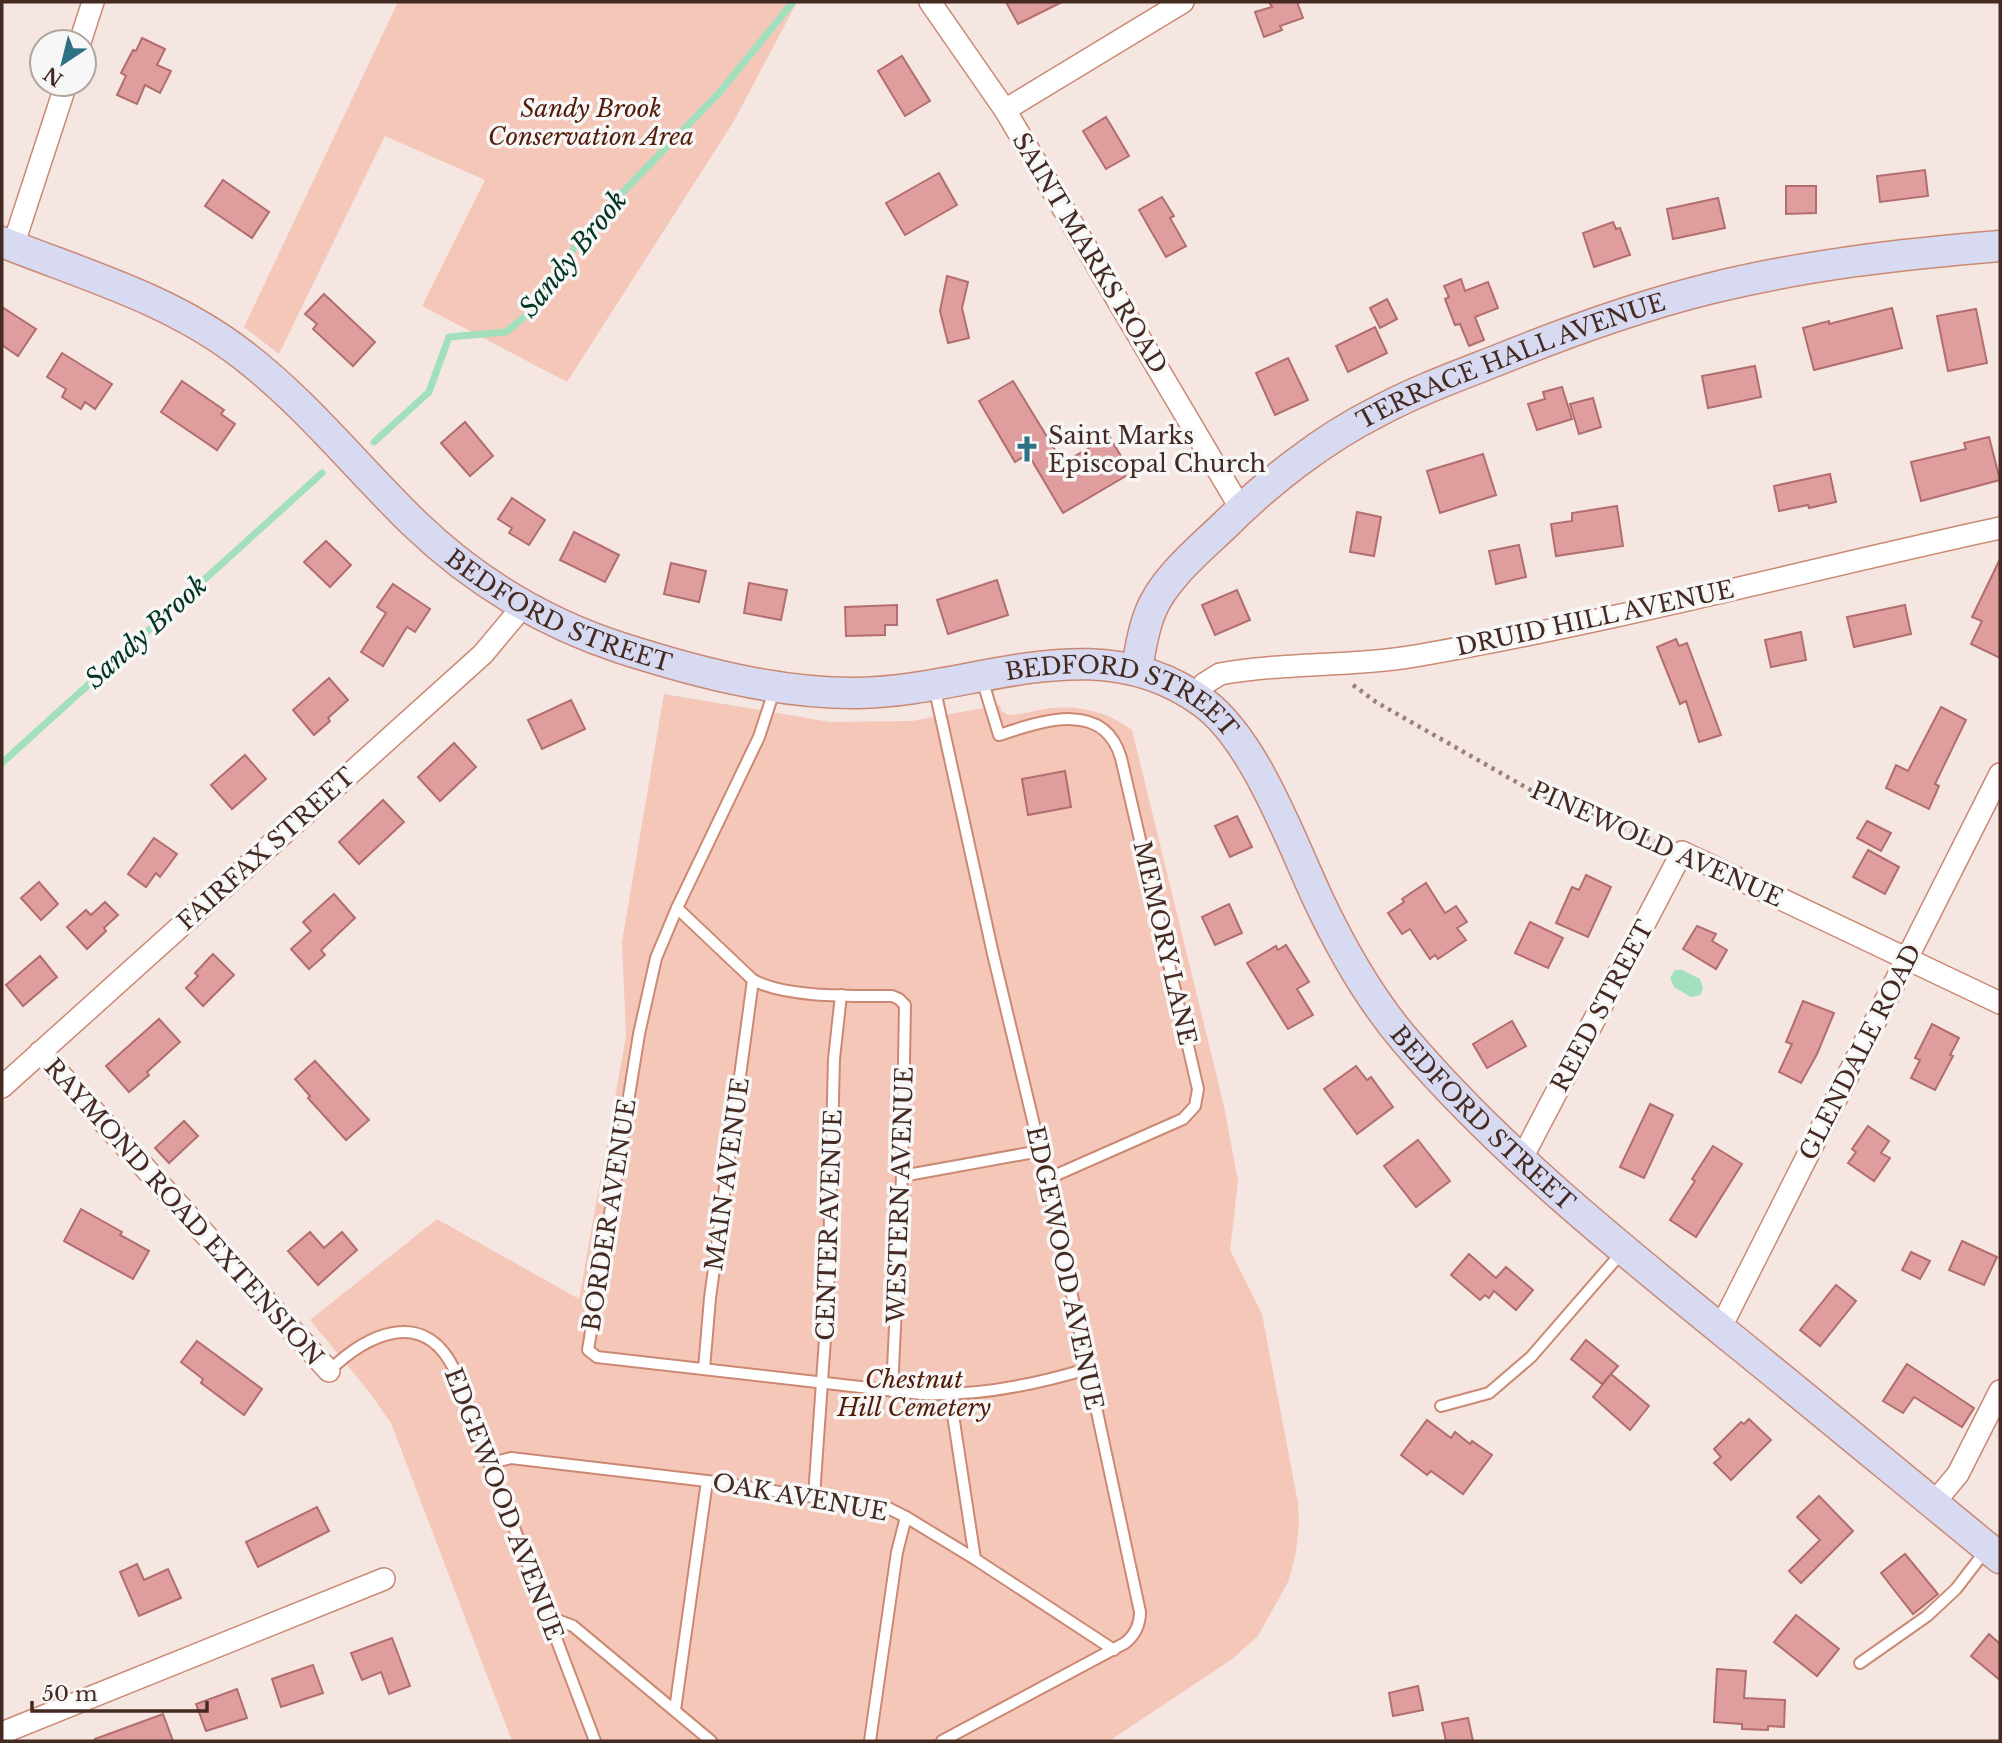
<svg xmlns="http://www.w3.org/2000/svg" width="2002" height="1743" viewBox="0 0 2002 1743" font-family="'Libre Baskerville',serif">
  <style>
    .green { fill: #f5c7b8 }
    .water { fill: #a2e0bd }
    .lines { fill: none; stroke-linecap: round; stroke-linejoin: round }
    .stream { stroke: #a2e0bd; stroke-width: 7 }
    .building { fill: #e09d9d; stroke: #b26d6e; stroke-width: 2 }
    .service-casing { stroke: #cb8973; stroke-width: 14 }
    .minor-casing { stroke: #cb8973; stroke-width: 24 }
    .secondary-casing { stroke: #cb8973; stroke-width: 33 }
    .path { stroke: #97827b; stroke-width: 4.5; stroke-dasharray: 3.5 5; stroke-linecap: butt }
    .service { stroke: #fff; stroke-width: 10 }
    .minor { stroke: #fff; stroke-width: 21 }
    .secondary { stroke: #d7daf0; stroke-width: 30 }
    .labels { text-anchor: middle; dominant-baseline: central; stroke-width: 7; stroke-linejoin: round; paint-order: stroke }
    .park-label { font-size: 24px; font-style: italic; fill: #541c08; stroke: #f7f7f7 }
    .street-label { font-size: 24px; fill: #452a21; stroke: #f7f7f7 }
    .poi-label { font-size: 24px; fill: #452a21; stroke: #f7f7f7; text-anchor: start }
    .water-label { font-size: 26px; font-style: italic; fill: #00351f; stroke: #f7f7f7 }
  </style>
  <rect width="100%" height="100%" fill="#f5e6e1"/>
  <!-- green -->
  <g class="green">
    <path d="M 398,2 L 797,2 L 734,121 L 567,382 L 422,306 L 485,180 L 385,136 L 279,354 L 244,327 Z"/>
    <path d="M 664,694 L 830,722 L 912,721 L 1000,705 L 1001,711 L 1009,715 C 1024,715 1038,709 1053,708 C 1081,705 1110,713 1132,730 L 1224,1106 L 1238,1181 L 1230,1250 L 1262,1314 L 1298,1503 L 1299,1525 L 1296,1552 L 1289,1580 L 1258,1636 L 1231,1660 L 1109,1741 L 512,1741 L 391,1423 L 370,1393 L 310,1320 L 437,1219 L 579,1299 L 626,1036 L 622,942 Z"/>
  </g>
  <!-- water -->
  <path class="water" d="M 1675,970 L 1682,970 L 1700,979 L 1703,989 L 1700,995 L 1691,997 L 1674,987 L 1670,978 Z"/>
  <g class="lines">
    <!-- stream -->
    <g class="stream">
      <path d="M 374,442 L 429,392 L 449,337 L 506,332 L 538,306 L 584,232 L 719,93 L 793,2"/>
      <path d="M 2,763 L 322,473"/>
    </g>
  </g>
  <!-- building -->
  <g class="building">
    <path d="M 1006,2 L 1062,2 L 1018,24 Z"/>
    <path d="M 1269,2 L 1297,2 L 1303,18 L 1280,26 L 1282,30 L 1264,37 L 1255,12 L 1272,7 Z"/>
    <path d="M 142,38 L 165,49 L 157,65 L 171,71 L 160,93 L 145,85 L 137,104 L 117,95 L 126,76 L 121,73 L 133,50 L 136,51 Z"/>
    <path d="M 902,56 L 930,101 L 905,116 L 878,71 Z"/>
    <path d="M 1106,117 L 1129,156 L 1106,169 L 1083,131 Z"/>
    <path d="M 1925,170 L 1928,196 L 1880,202 L 1877,176 Z"/>
    <path d="M 939,173 L 957,205 L 905,235 L 886,203 Z"/>
    <path d="M 223,180 L 269,212 L 252,238 L 205,206 Z"/>
    <path d="M 1786,186 L 1816,186 L 1816,213 L 1786,214 Z"/>
    <path d="M 1162,197 L 1174,216 L 1170,218 L 1186,246 L 1166,257 L 1139,210 Z"/>
    <path d="M 1718,198 L 1725,228 L 1673,239 L 1667,209 Z"/>
    <path d="M 1613,222 L 1616,229 L 1620,228 L 1630,255 L 1594,267 L 1583,233 Z"/>
    <path d="M 947,276 L 968,282 L 962,308 L 969,338 L 948,343 L 940,311 Z"/>
    <path d="M 1461,279 L 1465,291 L 1488,282 L 1498,308 L 1475,317 L 1484,340 L 1469,346 L 1460,324 L 1455,325 L 1445,299 L 1449,297 L 1444,286 Z"/>
    <path d="M 324,294 L 375,342 L 353,366 L 313,329 L 317,324 L 305,314 Z"/>
    <path d="M 1387,299 L 1397,319 L 1380,328 L 1370,308 Z"/>
    <path d="M 2,307 L 36,329 L 18,356 L 2,345 Z"/>
    <path d="M 1892,308 L 1902,348 L 1814,370 L 1803,328 L 1829,321 L 1829,324 Z"/>
    <path d="M 1976,309 L 1987,363 L 1948,371 L 1937,316 Z"/>
    <path d="M 1375,327 L 1387,353 L 1348,372 L 1336,346 Z"/>
    <path d="M 62,353 L 112,384 L 95,409 L 85,402 L 81,409 L 62,397 L 66,389 L 47,377 Z"/>
    <path d="M 1288,358 L 1308,400 L 1275,415 L 1256,373 Z"/>
    <path d="M 1755,366 L 1761,397 L 1708,408 L 1702,376 Z"/>
    <path d="M 182,381 L 224,410 L 221,414 L 235,424 L 217,450 L 161,412 Z"/>
    <path d="M 1013,381 L 1063,463 L 1109,436 L 1131,473 L 1063,513 L 1028,454 L 1015,462 L 979,401 Z"/>
    <path d="M 1562,387 L 1572,419 L 1537,430 L 1528,404 L 1545,399 L 1543,392 Z"/>
    <path d="M 1593,398 L 1601,427 L 1579,434 L 1570,404 Z"/>
    <path d="M 465,422 L 493,456 L 470,476 L 441,443 Z"/>
    <path d="M 1989,437 L 2000,480 L 1921,501 L 1911,462 L 1966,449 L 1964,443 Z"/>
    <path d="M 1483,454 L 1496,495 L 1440,513 L 1427,471 Z"/>
    <path d="M 1830,474 L 1836,502 L 1809,508 L 1808,505 L 1779,511 L 1774,486 Z"/>
    <path d="M 512,498 L 545,520 L 529,545 L 509,533 L 512,528 L 498,519 Z"/>
    <path d="M 1617,506 L 1623,546 L 1556,556 L 1551,524 L 1572,521 L 1572,513 Z"/>
    <path d="M 1357,512 L 1381,517 L 1374,556 L 1350,552 Z"/>
    <path d="M 574,532 L 619,555 L 605,582 L 560,560 Z"/>
    <path d="M 326,541 L 351,565 L 330,587 L 304,562 Z"/>
    <path d="M 1519,545 L 1526,577 L 1496,584 L 1489,551 Z"/>
    <path d="M 2000,559 L 2000,658 L 1971,644 L 1982,621 L 1972,617 Z"/>
    <path d="M 671,563 L 706,571 L 699,602 L 664,594 Z"/>
    <path d="M 997,580 L 1008,615 L 948,634 L 937,600 Z"/>
    <path d="M 749,583 L 787,590 L 781,620 L 744,613 Z"/>
    <path d="M 393,584 L 430,609 L 415,632 L 407,627 L 383,666 L 361,652 L 386,613 L 377,607 Z"/>
    <path d="M 1237,590 L 1250,620 L 1215,635 L 1202,605 Z"/>
    <path d="M 897,605 L 897,625 L 885,625 L 885,635 L 846,636 L 845,607 Z"/>
    <path d="M 1905,605 L 1911,634 L 1854,647 L 1847,617 Z"/>
    <path d="M 1801,632 L 1806,660 L 1771,667 L 1765,640 Z"/>
    <path d="M 1676,639 L 1679,646 L 1687,643 L 1721,735 L 1699,742 L 1686,701 L 1680,704 L 1657,647 Z"/>
    <path d="M 329,678 L 348,700 L 328,718 L 330,721 L 314,735 L 293,710 Z"/>
    <path d="M 571,700 L 585,729 L 542,749 L 528,720 Z"/>
    <path d="M 1941,707 L 1966,720 L 1935,784 L 1939,786 L 1929,809 L 1886,788 L 1896,765 L 1908,771 Z"/>
    <path d="M 454,743 L 476,767 L 440,801 L 418,777 Z"/>
    <path d="M 245,755 L 266,779 L 232,809 L 211,785 Z"/>
    <path d="M 1065,771 L 1071,807 L 1028,815 L 1022,779 Z"/>
    <path d="M 383,800 L 404,822 L 359,864 L 339,842 Z"/>
    <path d="M 1237,816 L 1252,847 L 1230,857 L 1215,826 Z"/>
    <path d="M 1867,821 L 1891,833 L 1881,851 L 1857,838 Z"/>
    <path d="M 154,838 L 177,854 L 160,877 L 156,873 L 146,887 L 128,874 Z"/>
    <path d="M 1868,850 L 1899,867 L 1885,894 L 1853,877 Z"/>
    <path d="M 1586,875 L 1611,887 L 1588,937 L 1556,923 L 1572,887 L 1579,890 Z"/>
    <path d="M 39,882 L 58,904 L 41,920 L 21,898 Z"/>
    <path d="M 1426,883 L 1445,913 L 1456,906 L 1467,922 L 1457,928 L 1466,940 L 1438,959 L 1435,955 L 1430,959 L 1410,929 L 1402,934 L 1388,913 L 1404,902 L 1402,899 Z"/>
    <path d="M 334,894 L 355,918 L 321,950 L 325,955 L 309,969 L 291,949 L 311,931 L 303,922 Z"/>
    <path d="M 105,902 L 118,915 L 104,928 L 106,931 L 87,949 L 67,927 L 86,910 L 91,915 Z"/>
    <path d="M 1229,904 L 1242,933 L 1215,945 L 1202,917 Z"/>
    <path d="M 1530,922 L 1563,938 L 1548,968 L 1515,953 Z"/>
    <path d="M 1697,926 L 1716,934 L 1712,941 L 1727,950 L 1716,969 L 1683,949 Z"/>
    <path d="M 1286,945 L 1309,982 L 1297,989 L 1313,1015 L 1288,1029 L 1247,963 L 1276,946 L 1278,950 Z"/>
    <path d="M 213,954 L 234,975 L 203,1006 L 186,988 L 198,976 L 195,973 Z"/>
    <path d="M 40,956 L 57,977 L 23,1006 L 6,985 Z"/>
    <path d="M 1803,1001 L 1834,1013 L 1817,1054 L 1801,1083 L 1779,1072 L 1792,1044 L 1786,1042 Z"/>
    <path d="M 159,1019 L 180,1042 L 147,1072 L 149,1075 L 129,1092 L 106,1066 Z"/>
    <path d="M 1512,1021 L 1526,1046 L 1487,1068 L 1473,1044 Z"/>
    <path d="M 1932,1024 L 1959,1038 L 1950,1055 L 1953,1056 L 1935,1090 L 1911,1078 L 1920,1060 L 1915,1058 Z"/>
    <path d="M 315,1061 L 369,1120 L 346,1140 L 308,1098 L 310,1096 L 295,1079 Z"/>
    <path d="M 1356,1066 L 1367,1080 L 1371,1077 L 1393,1107 L 1357,1134 L 1324,1089 Z"/>
    <path d="M 1650,1104 L 1673,1115 L 1644,1178 L 1620,1167 Z"/>
    <path d="M 184,1121 L 198,1136 L 169,1163 L 155,1148 Z"/>
    <path d="M 1868,1126 L 1889,1141 L 1881,1153 L 1890,1158 L 1874,1181 L 1848,1163 L 1856,1152 L 1852,1149 Z"/>
    <path d="M 1418,1140 L 1450,1181 L 1416,1207 L 1384,1166 Z"/>
    <path d="M 1713,1146 L 1742,1164 L 1696,1237 L 1670,1220 L 1695,1181 L 1692,1179 Z"/>
    <path d="M 81,1209 L 122,1232 L 120,1235 L 149,1251 L 133,1279 L 64,1241 Z"/>
    <path d="M 310,1232 L 324,1248 L 342,1232 L 357,1250 L 318,1285 L 288,1251 Z"/>
    <path d="M 1962,1241 L 1997,1257 L 1984,1285 L 1949,1270 Z"/>
    <path d="M 1911,1252 L 1930,1261 L 1920,1279 L 1902,1270 Z"/>
    <path d="M 1469,1254 L 1496,1278 L 1506,1267 L 1533,1290 L 1516,1310 L 1494,1291 L 1489,1298 L 1485,1295 L 1480,1300 L 1451,1275 Z"/>
    <path d="M 1836,1285 L 1856,1301 L 1820,1346 L 1800,1330 Z"/>
    <path d="M 1586,1340 L 1618,1366 L 1602,1384 L 1571,1359 Z"/>
    <path d="M 197,1341 L 262,1389 L 244,1415 L 201,1383 L 203,1379 L 181,1362 Z"/>
    <path d="M 1907,1364 L 1974,1408 L 1962,1427 L 1914,1397 L 1903,1413 L 1883,1401 Z"/>
    <path d="M 1611,1374 L 1649,1406 L 1630,1430 L 1593,1397 Z"/>
    <path d="M 1749,1419 L 1771,1440 L 1731,1480 L 1714,1463 L 1721,1457 L 1714,1449 L 1741,1422 L 1744,1424 Z"/>
    <path d="M 1427,1420 L 1451,1438 L 1455,1432 L 1470,1444 L 1472,1441 L 1492,1455 L 1463,1494 L 1431,1471 L 1427,1475 L 1401,1455 Z"/>
    <path d="M 1819,1496 L 1853,1531 L 1801,1583 L 1789,1571 L 1820,1540 L 1797,1517 Z"/>
    <path d="M 317,1507 L 329,1531 L 258,1567 L 246,1542 Z"/>
    <path d="M 1905,1554 L 1938,1594 L 1913,1614 L 1881,1573 Z"/>
    <path d="M 137,1564 L 144,1580 L 168,1569 L 181,1598 L 139,1616 L 120,1572 Z"/>
    <path d="M 1796,1615 L 1839,1649 L 1817,1676 L 1774,1642 Z"/>
    <path d="M 1989,1634 L 2000,1644 L 2000,1680 L 1971,1656 Z"/>
    <path d="M 392,1638 L 410,1686 L 389,1694 L 381,1672 L 362,1680 L 351,1653 Z"/>
    <path d="M 313,1665 L 323,1693 L 281,1707 L 272,1679 Z"/>
    <path d="M 1717,1669 L 1746,1671 L 1744,1698 L 1785,1700 L 1784,1727 L 1768,1726 L 1768,1730 L 1742,1729 L 1742,1724 L 1714,1722 Z"/>
    <path d="M 1418,1686 L 1423,1710 L 1393,1716 L 1389,1693 Z"/>
    <path d="M 237,1689 L 247,1718 L 206,1731 L 196,1704 Z"/>
    <path d="M 163,1714 L 173,1741 L 95,1741 L 95,1739 Z"/>
    <path d="M 1468,1718 L 1473,1741 L 1446,1741 L 1442,1723 Z"/>
  </g>
  <g class="lines">
    <!-- service casing -->
    <g class="service-casing">
      <g id="service">
        <path d="M 982,679 L 999,735 C 1042,721 1104,699 1121,758 L 1198,1089 L 1195,1106 L 1183,1119 L 1047,1179"/>
        <path d="M 934,686 L 993,954 L 1047,1179 L 1140,1612 C 1140,1625 1135,1635 1125,1643 L 942,1741"/>
        <path d="M 775,688 L 759,737 L 677,908 L 656,958 L 639,1034 L 588,1350 L 597,1357 L 922,1394 C 977,1396 1034,1385 1087,1369"/>
        <path d="M 677,908 L 753,980 C 787,998 853,996 892,996 L 899,999 L 905,1005 L 902,1176 L 892,1391"/>
        <path d="M 902,1176 L 1040,1151"/>
        <path d="M 704,1369 L 710,1298 L 753,980"/>
        <path d="M 329,1371 C 366,1335 422,1307 453,1367 L 595,1741"/>
        <path d="M 950,1395 L 975,1559"/>
        <path d="M 1441,1406 L 1489,1393 L 1531,1357 L 1623,1251"/>
        <path d="M 491,1463 L 511,1458 L 707,1481 L 888,1508 L 906,1517 L 975,1559 L 1114,1650"/>
        <path d="M 814,1496 L 828,1296 L 834,1059 L 841,995"/>
        <path d="M 549,1617 L 573,1626 L 711,1741"/>
        <path d="M 1860,1663 L 1927,1616 L 1956,1589 L 1986,1550"/>
        <path d="M 675,1710 L 707,1481"/>
        <path d="M 870,1741 L 897,1552 L 906,1517"/>
      </g>
    </g>
    <!-- minor casing -->
    <g class="minor-casing">
      <g id="minor">
        <path d="M 930,2 L 1005,110 L 1241,509"/>
        <path d="M 80,42 L 93,2"/>
        <path d="M 1005,110 L 1183,2"/>
        <path d="M 13,246 L 66,84"/>
        <path d="M 1194,696 L 1204,684 L 1220,674 C 1286,662 1355,667 1421,655 C 1616,621 1807,570 2000,528"/>
        <path d="M 40,1052 L 329,1371"/>
        <path d="M 2,1087 L 483,654 L 524,605"/>
        <path d="M 1521,1160 L 1682,852 L 2000,1003"/>
        <path d="M 1720,1329 L 2000,774"/>
        <path d="M 1933,1504 L 1958,1474 L 2000,1391"/>
        <path d="M 2,1733 L 384,1579"/>
      </g>
    </g>
    <!-- secondary casing -->
    <g class="secondary-casing">
      <g id="secondary">
        <path id="s1" d="M 2,242 C 85,275 171,299 243,355 C 307,404 357,468 415,524 C 473,580 544,623 621,648 C 696,672 779,694 858,693 C 977,691 1096,623 1204,703 C 1255,741 1291,841 1318,899 C 1341,948 1370,999 1405,1040 C 1499,1150 1612,1241 1724,1332 C 1817,1407 1908,1483 2000,1558"/>
        <path id="s2" d="M 1137,669 C 1140,650 1143,631 1150,613 C 1162,580 1200,549 1225,525 C 1267,483 1323,439 1377,412 C 1416,391 1457,376 1498,360 C 1567,332 1636,307 1708,289 C 1804,265 1902,254 2000,246"/>
      </g>
    </g>
    <!-- path -->
    <path class="path" d="M 1353,685 L 1376,702 L 1534,792 L 1662,844"/>
    <!-- service -->
    <use href="#service" class="service"/>
    <!-- minor -->
    <use href="#minor" class="minor"/>
    <!-- secondary -->
    <use href="#secondary" class="secondary"/>
  </g>
  <!-- icons -->
  <defs>
    <g id="church-bare" transform="scale(2.1)"><path d="M-1.2-6h2.4v3.5h3.3v2.4h-3.3V6h-2.4V-.1h-3.3v-2.4h3.3Z" fill="#2f7184" stroke="#f7f7f7" stroke-width="2.5" paint-order="stroke"/></g>
  </defs>
  <g fill-rule="evenodd">
    <use href="#church-bare" x="1027" y="449"/>
  </g>
  <g class="labels">
    <!-- park labels -->
    <g class="park-label">
      <text x="591" y="108">Sandy Brook<tspan x="591" dy="28">Conservation Area</tspan></text>
      <text x="914" y="1379">Chestnut<tspan x="914" dy="28">Hill Cemetery</tspan></text>
    </g>
    <!-- street labels -->
    <g class="street-label">
      <text transform="translate(1090 253) rotate(59)">SAINT MARKS ROAD</text>
      <text stroke="none"><textPath href="#s2" startOffset="508">TERRACE HALL AVENUE</textPath></text>
      <text stroke="none"><textPath href="#s1" startOffset="679">BEDFORD STREET</textPath></text>
      <text transform="translate(1595 618) rotate(-12)">DRUID HILL AVENUE</text>
      <text stroke="none"><textPath href="#s1" startOffset="1267">BEDFORD STREET</textPath></text>
      <text transform="translate(1657 844) rotate(24)">PINEWOLD AVENUE</text>
      <text transform="translate(266 849) rotate(-42)">FAIRFAX STREET</text>
      <text transform="translate(1165 943) rotate(77)">MEMORY LANE</text>
      <text transform="translate(1602 1006) rotate(-62)">REED STREET</text>
      <text transform="translate(1860 1052) rotate(-63)">GLENDALE ROAD</text>
      <text stroke="none"><textPath href="#s1" startOffset="1855">BEDFORD STREET</textPath></text>
      <text transform="translate(727 1174) rotate(-82)">MAIN AVENUE</text>
      <text transform="translate(900 1195) rotate(-88)">WESTERN AVENUE</text>
      <text transform="translate(184 1212) rotate(48)">RAYMOND ROAD EXTENSION</text>
      <text transform="translate(609 1215) rotate(-81)">BORDER AVENUE</text>
      <text transform="translate(829 1225) rotate(-88)">CENTER AVENUE</text>
      <text transform="translate(1065 1268) rotate(78)">EDGEWOOD AVENUE</text>
      <text transform="translate(800 1497) rotate(10)">OAK AVENUE</text>
      <text transform="translate(504 1504) rotate(69)">EDGEWOOD AVENUE</text>
    </g>
    <!-- poi labels -->
    <g class="poi-label">
      <text x="1048" y="435">Saint Marks<tspan x="1048" dy="28">Episcopal Church</tspan></text>
    </g>
    <!-- water labels -->
    <g class="water-label">
      <text transform="translate(573 254) rotate(-51)">Sandy Brook</text>
      <text transform="translate(146 632) rotate(-42)">Sandy Brook</text>
    </g>
  </g>
  <!-- border -->
  <rect width="2002" height="1743" fill="none" stroke="#452a21" stroke-width="7"/>
  <!-- north arrow -->
  <g transform="translate(63 63) rotate(215)"><circle r="33" fill="#f7f7f7" stroke="#b0a5a1" stroke-width="2"/>
  <path d="M0-5L12 26L0 18L-12 26Z" fill="#2f7184"/>
  <text y="-10" font-size="19" font-weight="bold" text-anchor="middle" fill="#452a21">N</text>
  </g>
  <!-- scale -->
  <path d="M32 1701v10h175v-10" fill="none" stroke="#452a21" stroke-width="3.5"/>
  <text x="42" y="1701" font-size="21" fill="#452a21" stroke="#f7f7f7" stroke-width="5" paint-order="stroke">50 m</text>
</svg>
